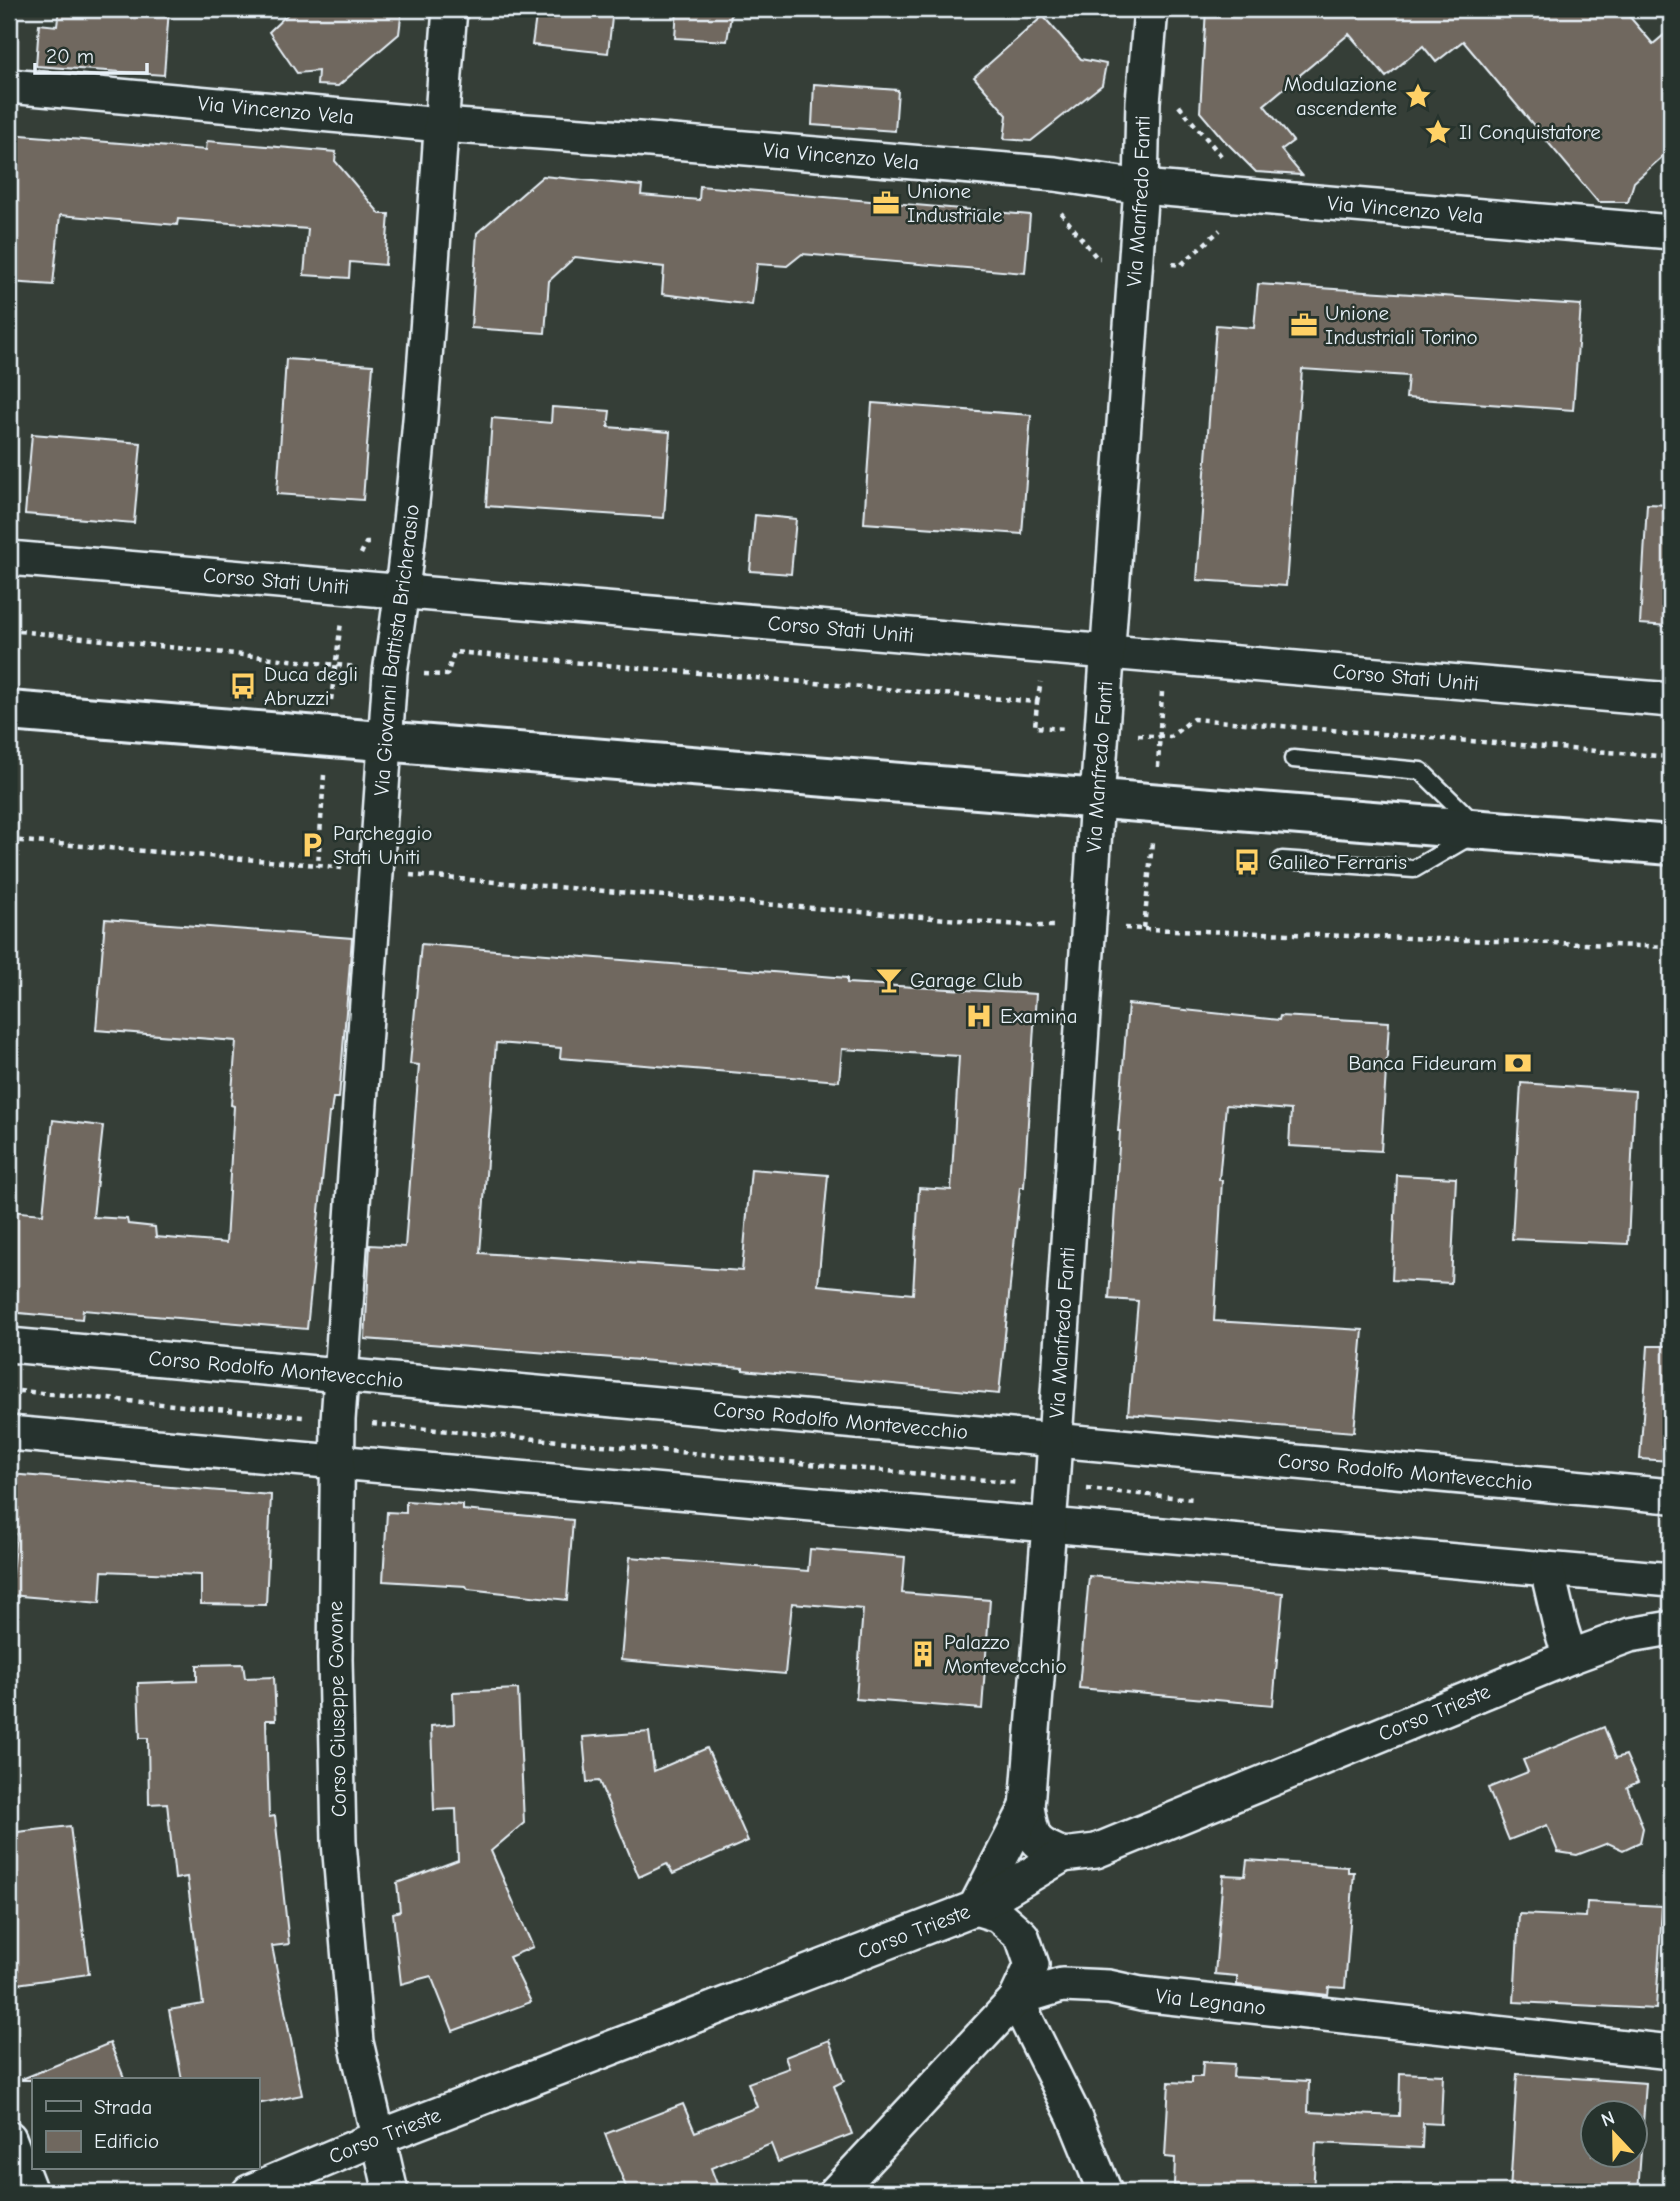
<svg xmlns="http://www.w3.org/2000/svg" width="1680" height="2201" viewBox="0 0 1680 2201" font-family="'Comic Neue',sans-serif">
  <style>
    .building { fill: #70685f; stroke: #e8f1f8; stroke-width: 2; fill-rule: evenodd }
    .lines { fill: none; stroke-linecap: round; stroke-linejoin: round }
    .lane-casing { stroke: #e8f1f8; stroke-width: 21 }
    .street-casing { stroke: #e8f1f8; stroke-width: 38 }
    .secondary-casing { stroke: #e8f1f8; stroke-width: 44 }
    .path { stroke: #e8f1f8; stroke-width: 4.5; stroke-dasharray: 5 5; stroke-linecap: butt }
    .lane { stroke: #26332d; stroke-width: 16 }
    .street { stroke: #26332d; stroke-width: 33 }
    .secondary { stroke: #26332d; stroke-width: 38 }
    .labels { text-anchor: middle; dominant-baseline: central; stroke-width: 5; stroke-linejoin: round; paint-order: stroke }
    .poi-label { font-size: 21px; fill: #e8f1f8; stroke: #26332d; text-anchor: start }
    .street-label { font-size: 21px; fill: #e8f1f8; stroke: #26332d }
  </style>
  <rect width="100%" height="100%" fill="#353e37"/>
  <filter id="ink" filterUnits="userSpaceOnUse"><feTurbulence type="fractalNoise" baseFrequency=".0143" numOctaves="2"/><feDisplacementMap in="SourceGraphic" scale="14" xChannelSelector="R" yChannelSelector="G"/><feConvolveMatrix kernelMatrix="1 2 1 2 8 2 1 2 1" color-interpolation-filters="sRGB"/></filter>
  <g filter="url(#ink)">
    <!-- building -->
    <g class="building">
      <path d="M 59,9 L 169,9 L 164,75 L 36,66 L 39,24 L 57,26 Z"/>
      <path d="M 293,9 L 402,9 L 399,34 L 338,86 L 317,85 L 318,71 L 297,73 L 269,32 Z"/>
      <path d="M 537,9 L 613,9 L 608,53 L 532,45 Z"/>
      <path d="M 677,9 L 732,9 L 727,41 L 675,38 Z"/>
      <path d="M 1206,9 L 1623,9 L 1653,44 L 1671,29 L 1671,149 L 1634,182 L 1628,202 L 1598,202 L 1463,41 L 1436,62 L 1423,46 L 1386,77 L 1349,34 L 1264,105 L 1293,141 L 1281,150 L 1302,175 L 1256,172 L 1223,139 L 1200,112 Z"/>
      <path d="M 1043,16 L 1081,59 L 1106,64 L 1102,85 L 1031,141 L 1004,139 L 1007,115 L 974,77 Z"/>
      <path d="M 814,84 L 898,90 L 895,131 L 812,125 Z"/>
      <path d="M 9,134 L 206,150 L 207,141 L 336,152 L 335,161 L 380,214 L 389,214 L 385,265 L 350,262 L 349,278 L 304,275 L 308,229 L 178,219 L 177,225 L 60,215 L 53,285 L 9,282 Z"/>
      <path d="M 543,176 L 642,186 L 641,195 L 699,200 L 700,186 L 1030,215 L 1025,273 L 802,254 L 787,266 L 757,264 L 752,305 L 662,294 L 664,267 L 575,257 L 549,281 L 545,333 L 471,328 L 477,233 Z"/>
      <path d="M 1258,284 L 1581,305 L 1573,410 L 1406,398 L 1408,376 L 1302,369 L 1286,586 L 1197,580 L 1216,325 L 1254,328 Z"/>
      <path d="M 286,359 L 373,365 L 363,500 L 277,494 Z"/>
      <path d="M 872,403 L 1031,415 L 1022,534 L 864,523 Z"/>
      <path d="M 552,407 L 610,411 L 608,427 L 670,432 L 664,518 L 486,506 L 492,418 L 551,423 Z"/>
      <path d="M 32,434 L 141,443 L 134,523 L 25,514 Z"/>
      <path d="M 1647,504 L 1671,505 L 1671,626 L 1640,624 Z"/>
      <path d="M 755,515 L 796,519 L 791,574 L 750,571 Z"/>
      <path d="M 105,919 L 352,938 L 339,1098 L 333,1098 L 331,1113 L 329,1113 L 307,1329 L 83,1310 L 82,1319 L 9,1312 L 9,1211 L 43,1214 L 53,1120 L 103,1126 L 93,1217 L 127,1219 L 128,1224 L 155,1227 L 156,1237 L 226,1243 L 234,1106 L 231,1105 L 236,1041 L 96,1030 Z"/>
      <path d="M 421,944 L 847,978 L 847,983 L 1036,994 L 1024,1187 L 1020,1187 L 999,1394 L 743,1370 L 743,1368 L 365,1339 L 370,1245 L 405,1247 L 419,1065 L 410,1064 ZM 496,1043 L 561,1048 L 560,1058 L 839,1081 L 842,1049 L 959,1056 L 951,1190 L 919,1188 L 913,1294 L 818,1285 L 828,1175 L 751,1169 L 742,1271 L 480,1253 Z"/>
      <path d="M 1128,1004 L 1279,1020 L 1280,1016 L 1389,1022 L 1381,1151 L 1289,1146 L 1291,1110 L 1226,1105 L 1219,1180 L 1222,1180 L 1214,1321 L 1363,1330 L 1354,1432 L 1128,1414 L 1138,1301 L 1109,1299 L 1120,1131 L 1118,1131 Z"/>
      <path d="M 1521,1083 L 1635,1091 L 1628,1244 L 1512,1239 Z"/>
      <path d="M 1397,1175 L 1456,1178 L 1451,1283 L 1392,1280 Z"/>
      <path d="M 1648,1346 L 1671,1346 L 1671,1461 L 1640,1459 Z"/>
      <path d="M 9,1474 L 271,1495 L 266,1605 L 201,1604 L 201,1575 L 102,1571 L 100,1603 L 10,1595 L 16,1534 L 9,1533 Z"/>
      <path d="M 406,1501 L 463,1505 L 463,1510 L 573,1520 L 567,1600 L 468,1589 L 466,1586 L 383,1581 L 387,1512 L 406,1513 Z"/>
      <path d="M 810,1549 L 905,1557 L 902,1593 L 990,1600 L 982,1709 L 856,1699 L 863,1609 L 792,1603 L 785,1674 L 621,1660 L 630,1557 L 808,1571 Z"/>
      <path d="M 1089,1576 L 1283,1593 L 1273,1705 L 1079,1688 Z"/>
      <path d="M 243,1664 L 245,1678 L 274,1677 L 276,1720 L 266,1720 L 269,1817 L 275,1816 L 289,1944 L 272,1946 L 302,2095 L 257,2104 L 257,2080 L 182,2080 L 169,2010 L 203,2004 L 187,1877 L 175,1879 L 167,1803 L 149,1804 L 148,1738 L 140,1738 L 138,1683 L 197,1681 L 197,1665 Z"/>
      <path d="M 518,1689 L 524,1823 L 491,1851 L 533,1947 L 509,1957 L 531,2002 L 453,2031 L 431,1976 L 401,1984 L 393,1913 L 400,1911 L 397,1883 L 458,1860 L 456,1809 L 434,1810 L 431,1726 L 454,1724 L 453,1692 Z"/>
      <path d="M 1604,1727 L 1616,1758 L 1626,1755 L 1638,1782 L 1627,1787 L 1643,1828 L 1640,1842 L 1623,1850 L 1608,1843 L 1577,1855 L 1558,1852 L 1547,1825 L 1509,1840 L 1488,1788 L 1528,1772 L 1523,1760 Z"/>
      <path d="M 649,1732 L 654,1771 L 707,1748 L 748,1841 L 673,1874 L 667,1864 L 639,1877 L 599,1781 L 587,1782 L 583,1737 Z"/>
      <path d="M 70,1826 L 89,1974 L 9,1985 L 9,1833 Z"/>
      <path d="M 1247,1860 L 1348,1867 L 1348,1872 L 1354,1872 L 1345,1988 L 1329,1987 L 1328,1995 L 1237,1985 L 1237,1976 L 1215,1974 L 1223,1875 L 1245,1876 Z"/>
      <path d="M 1587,1902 L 1662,1906 L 1656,2009 L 1514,2002 L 1519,1914 L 1586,1917 Z"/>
      <path d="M 829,2040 L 844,2081 L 834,2086 L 852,2134 L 778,2162 L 771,2144 L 711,2168 L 720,2192 L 628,2192 L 605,2134 L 683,2104 L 695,2132 L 757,2107 L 748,2083 L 789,2068 L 785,2057 Z"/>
      <path d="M 110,2043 L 125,2080 L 22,2080 L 22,2079 Z"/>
      <path d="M 1203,2062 L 1234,2064 L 1233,2077 L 1309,2081 L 1308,2112 L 1399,2116 L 1400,2073 L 1443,2075 L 1441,2124 L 1423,2123 L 1422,2148 L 1316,2143 L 1313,2192 L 1174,2185 L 1175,2158 L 1165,2157 L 1169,2082 L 1192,2083 L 1192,2077 L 1202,2077 Z"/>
      <path d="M 1517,2074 L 1646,2083 L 1638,2192 L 1510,2192 ZM 1592,2113 L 1634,2113 L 1634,2155 L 1592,2155 Z"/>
    </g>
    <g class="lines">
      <!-- lane casing -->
      <g class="lane-casing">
        <g id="lane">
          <path d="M 1293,759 L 1421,771 L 1475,824"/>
          <path d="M 1282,860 L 1414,869 L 1469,837"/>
        </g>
      </g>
      <!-- street casing -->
      <g class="street-casing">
        <g id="street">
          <path id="s1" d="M 9,86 L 442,125 L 638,139 L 1055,174 L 1141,187 L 1671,232"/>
          <path id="s2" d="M 9,558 L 1671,700"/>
          <path id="s3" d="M 9,1345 L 1671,1496"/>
          <path d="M 9,1433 L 1671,1580"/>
          <path d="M 1547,1569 L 1560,1625 L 1570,1657"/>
          <path id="s4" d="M 1063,1855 C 1032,1842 1033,1840 1027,1807 L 1052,1486 L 1097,799 L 1141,187 L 1143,102 L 1151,9"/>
          <path d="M 975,1908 L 998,1915 L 1022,1936 L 1032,1965 L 1016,1999"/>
          <path d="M 975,1908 L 1027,1807"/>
          <path d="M 1016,1999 L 1074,2116 L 1105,2192"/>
          <path d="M 9,2138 L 30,2192"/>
          <path id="s5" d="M 249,2192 L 377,2138 L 975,1908 L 1063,1855 L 1096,1851 L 1570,1657 L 1630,1635 L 1671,1628"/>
          <path id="s6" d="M 391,2192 L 356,2042 L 339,1842 L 335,1659 L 338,1420 L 390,672 C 425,453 432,230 450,9"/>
          <path id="s7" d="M 836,2192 L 1016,1999 L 1062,1985 L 1109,1987 L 1141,1994 L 1671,2052"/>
        </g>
      </g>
      <!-- secondary casing -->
      <g class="secondary-casing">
        <path id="secondary" d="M 9,711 L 1671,845"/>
      </g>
      <!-- path -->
      <g class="path">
        <path d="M 1179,106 L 1223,158"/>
        <path d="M 1061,213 L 1097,258 L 1100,258"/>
        <path d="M 1172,264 L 1181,265 L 1220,230"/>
        <path d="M 361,554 L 366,543 L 373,543"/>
        <path d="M 9,630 L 356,667"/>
        <path d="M 424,674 L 447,675 L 454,652 L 1037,702 L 1035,727 L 1066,729"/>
        <path d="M 331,700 L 341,622"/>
        <path d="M 1037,702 L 1041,682"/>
        <path d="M 1138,735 L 1170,737 L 1193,719 L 1671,757"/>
        <path d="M 1158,767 L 1162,692"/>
        <path d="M 324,775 L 318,865 L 342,868"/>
        <path d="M 9,840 L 318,865"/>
        <path d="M 410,875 L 1032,926 L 1053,926"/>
        <path d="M 1125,928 L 1144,929 L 1152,842"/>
        <path d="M 1144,929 L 1671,947"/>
        <path d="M 9,1390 L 304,1417"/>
        <path d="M 372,1424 L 1019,1483"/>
        <path d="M 1087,1489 L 1193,1499"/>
      </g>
      <!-- lane -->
      <use href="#lane" class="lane"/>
      <!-- street -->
      <use href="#street" class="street"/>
      <!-- secondary -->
      <use href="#secondary" class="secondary"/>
    </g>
  </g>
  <!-- icons -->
  <defs>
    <g id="sight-bare" transform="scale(2.1)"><path d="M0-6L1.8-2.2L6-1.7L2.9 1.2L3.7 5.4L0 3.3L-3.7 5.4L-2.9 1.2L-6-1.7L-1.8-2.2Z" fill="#ffd166" stroke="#26332d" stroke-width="2.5" paint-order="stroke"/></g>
    <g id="office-bare" transform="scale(2.1)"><path d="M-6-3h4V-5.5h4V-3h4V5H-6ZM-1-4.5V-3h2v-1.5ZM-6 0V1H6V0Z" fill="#ffd166" stroke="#26332d" stroke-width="2.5" paint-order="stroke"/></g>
    <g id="bus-bare" transform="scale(2.1)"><path d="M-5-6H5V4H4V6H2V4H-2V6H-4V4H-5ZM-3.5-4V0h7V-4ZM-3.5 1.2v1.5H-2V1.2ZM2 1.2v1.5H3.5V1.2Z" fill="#ffd166" stroke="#26332d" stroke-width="2.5" paint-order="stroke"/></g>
    <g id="parking-bare" transform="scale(2.1)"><path d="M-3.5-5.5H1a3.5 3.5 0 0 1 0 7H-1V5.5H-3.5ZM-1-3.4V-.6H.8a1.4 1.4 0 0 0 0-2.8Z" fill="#ffd166" stroke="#26332d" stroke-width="2.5" paint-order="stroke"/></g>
    <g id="bar-bare" transform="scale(2.1)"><path d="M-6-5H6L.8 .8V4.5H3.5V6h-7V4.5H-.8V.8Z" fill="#ffd166" stroke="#26332d" stroke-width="2.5" paint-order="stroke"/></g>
    <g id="hospital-bare" transform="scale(2.1)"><path d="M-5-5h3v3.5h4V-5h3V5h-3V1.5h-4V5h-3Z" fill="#ffd166" stroke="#26332d" stroke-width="2.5" paint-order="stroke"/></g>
    <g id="bank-bare" transform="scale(2.1)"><path d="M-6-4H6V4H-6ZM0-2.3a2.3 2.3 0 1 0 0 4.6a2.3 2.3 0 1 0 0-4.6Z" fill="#ffd166" stroke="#26332d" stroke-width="2.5" paint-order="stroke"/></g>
    <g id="building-bare" transform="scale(2.1)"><path d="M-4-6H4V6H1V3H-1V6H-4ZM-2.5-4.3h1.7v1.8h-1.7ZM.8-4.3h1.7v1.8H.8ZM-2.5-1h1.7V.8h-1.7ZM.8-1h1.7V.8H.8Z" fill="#ffd166" stroke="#26332d" stroke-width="2.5" paint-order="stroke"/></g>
  </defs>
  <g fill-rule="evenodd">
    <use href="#sight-bare" x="1418" y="96"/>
    <use href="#sight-bare" x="1438" y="132"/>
    <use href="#office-bare" x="886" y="203"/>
    <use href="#office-bare" x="1304" y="325"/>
    <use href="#bus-bare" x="243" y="686"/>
    <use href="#parking-bare" x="312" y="845"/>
    <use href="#bus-bare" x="1247" y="862"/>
    <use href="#bar-bare" x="889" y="980"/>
    <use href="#hospital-bare" x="979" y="1016"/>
    <use href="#bank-bare" x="1518" y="1063"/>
    <use href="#building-bare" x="923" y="1654"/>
  </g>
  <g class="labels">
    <!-- poi labels -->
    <g class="poi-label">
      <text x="1397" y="84" text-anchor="end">Modulazione<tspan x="1397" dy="24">ascendente</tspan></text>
      <text x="1459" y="132">Il Conquistatore</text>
      <text x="907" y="191">Unione<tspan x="907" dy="24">Industriale</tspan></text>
      <text x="1325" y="313">Unione<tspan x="1325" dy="24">Industriali Torino</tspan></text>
      <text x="264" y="674">Duca degli<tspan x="264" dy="24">Abruzzi</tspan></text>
      <text x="333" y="833">Parcheggio<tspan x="333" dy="24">Stati Uniti</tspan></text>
      <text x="1268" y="862">Galileo Ferraris</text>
      <text x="910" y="980">Garage Club</text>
      <text x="1000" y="1016">Examina</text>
      <text x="1497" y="1063" text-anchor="end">Banca Fideuram</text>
      <text x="944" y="1642">Palazzo<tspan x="944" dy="24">Montevecchio</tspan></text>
    </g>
    <!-- street labels -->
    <g class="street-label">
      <text stroke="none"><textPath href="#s1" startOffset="268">Via Vincenzo Vela</textPath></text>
      <text stroke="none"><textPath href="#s1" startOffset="835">Via Vincenzo Vela</textPath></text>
      <text stroke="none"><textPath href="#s4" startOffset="1675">Via Manfredo Fanti</textPath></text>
      <text stroke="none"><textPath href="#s1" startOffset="1402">Via Vincenzo Vela</textPath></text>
      <text stroke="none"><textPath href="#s2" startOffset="268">Corso Stati Uniti</textPath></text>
      <text stroke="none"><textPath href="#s2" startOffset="835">Corso Stati Uniti</textPath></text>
      <text stroke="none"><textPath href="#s6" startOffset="1549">Via Giovanni Battista Bricherasio</textPath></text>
      <text stroke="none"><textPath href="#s2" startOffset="1402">Corso Stati Uniti</textPath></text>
      <text stroke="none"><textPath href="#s4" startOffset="1108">Via Manfredo Fanti</textPath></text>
      <text stroke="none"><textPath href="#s4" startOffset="541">Via Manfredo Fanti</textPath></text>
      <text stroke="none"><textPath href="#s3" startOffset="268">Corso Rodolfo Montevecchio</textPath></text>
      <text stroke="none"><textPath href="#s3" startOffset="835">Corso Rodolfo Montevecchio</textPath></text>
      <text stroke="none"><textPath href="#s3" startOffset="1402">Corso Rodolfo Montevecchio</textPath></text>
      <text transform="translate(337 1709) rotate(-91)">Corso Giuseppe Govone</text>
      <text stroke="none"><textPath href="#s5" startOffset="1281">Corso Trieste</textPath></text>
      <text stroke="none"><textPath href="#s5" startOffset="714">Corso Trieste</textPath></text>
      <text stroke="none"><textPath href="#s7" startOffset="462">Via Legnano</textPath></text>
      <text stroke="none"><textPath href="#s5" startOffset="147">Corso Trieste</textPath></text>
    </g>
  </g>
  <!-- margin -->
  <rect width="1680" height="2201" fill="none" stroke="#26332d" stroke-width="35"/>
  <rect x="18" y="18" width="1645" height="2166" fill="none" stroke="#e8f1f8" stroke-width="2.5" filter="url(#ink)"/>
  <!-- legend -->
  <rect x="32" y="2078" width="228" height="91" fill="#26332d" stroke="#747f7e" stroke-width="2"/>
  <rect x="46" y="2101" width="35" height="10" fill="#26332d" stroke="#747f7e" stroke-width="2"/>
  <text x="94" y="2114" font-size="21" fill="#e8f1f8">Strada</text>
  <rect x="46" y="2131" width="35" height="21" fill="#70685f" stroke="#747f7e" stroke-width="2"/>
  <text x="94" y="2148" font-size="21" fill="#e8f1f8">Edificio</text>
  <!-- north arrow -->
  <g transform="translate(1614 2134) rotate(338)"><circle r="33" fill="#26332d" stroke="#747f7e" stroke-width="2"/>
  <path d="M0-5L12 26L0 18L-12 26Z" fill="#ffd166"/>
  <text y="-10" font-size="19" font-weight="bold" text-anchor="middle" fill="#e8f1f8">N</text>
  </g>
  <!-- scale -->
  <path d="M35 63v10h112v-10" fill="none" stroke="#e8f1f8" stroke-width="3.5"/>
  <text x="46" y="63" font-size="21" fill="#e8f1f8" stroke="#26332d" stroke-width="5" paint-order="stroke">20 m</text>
</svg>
